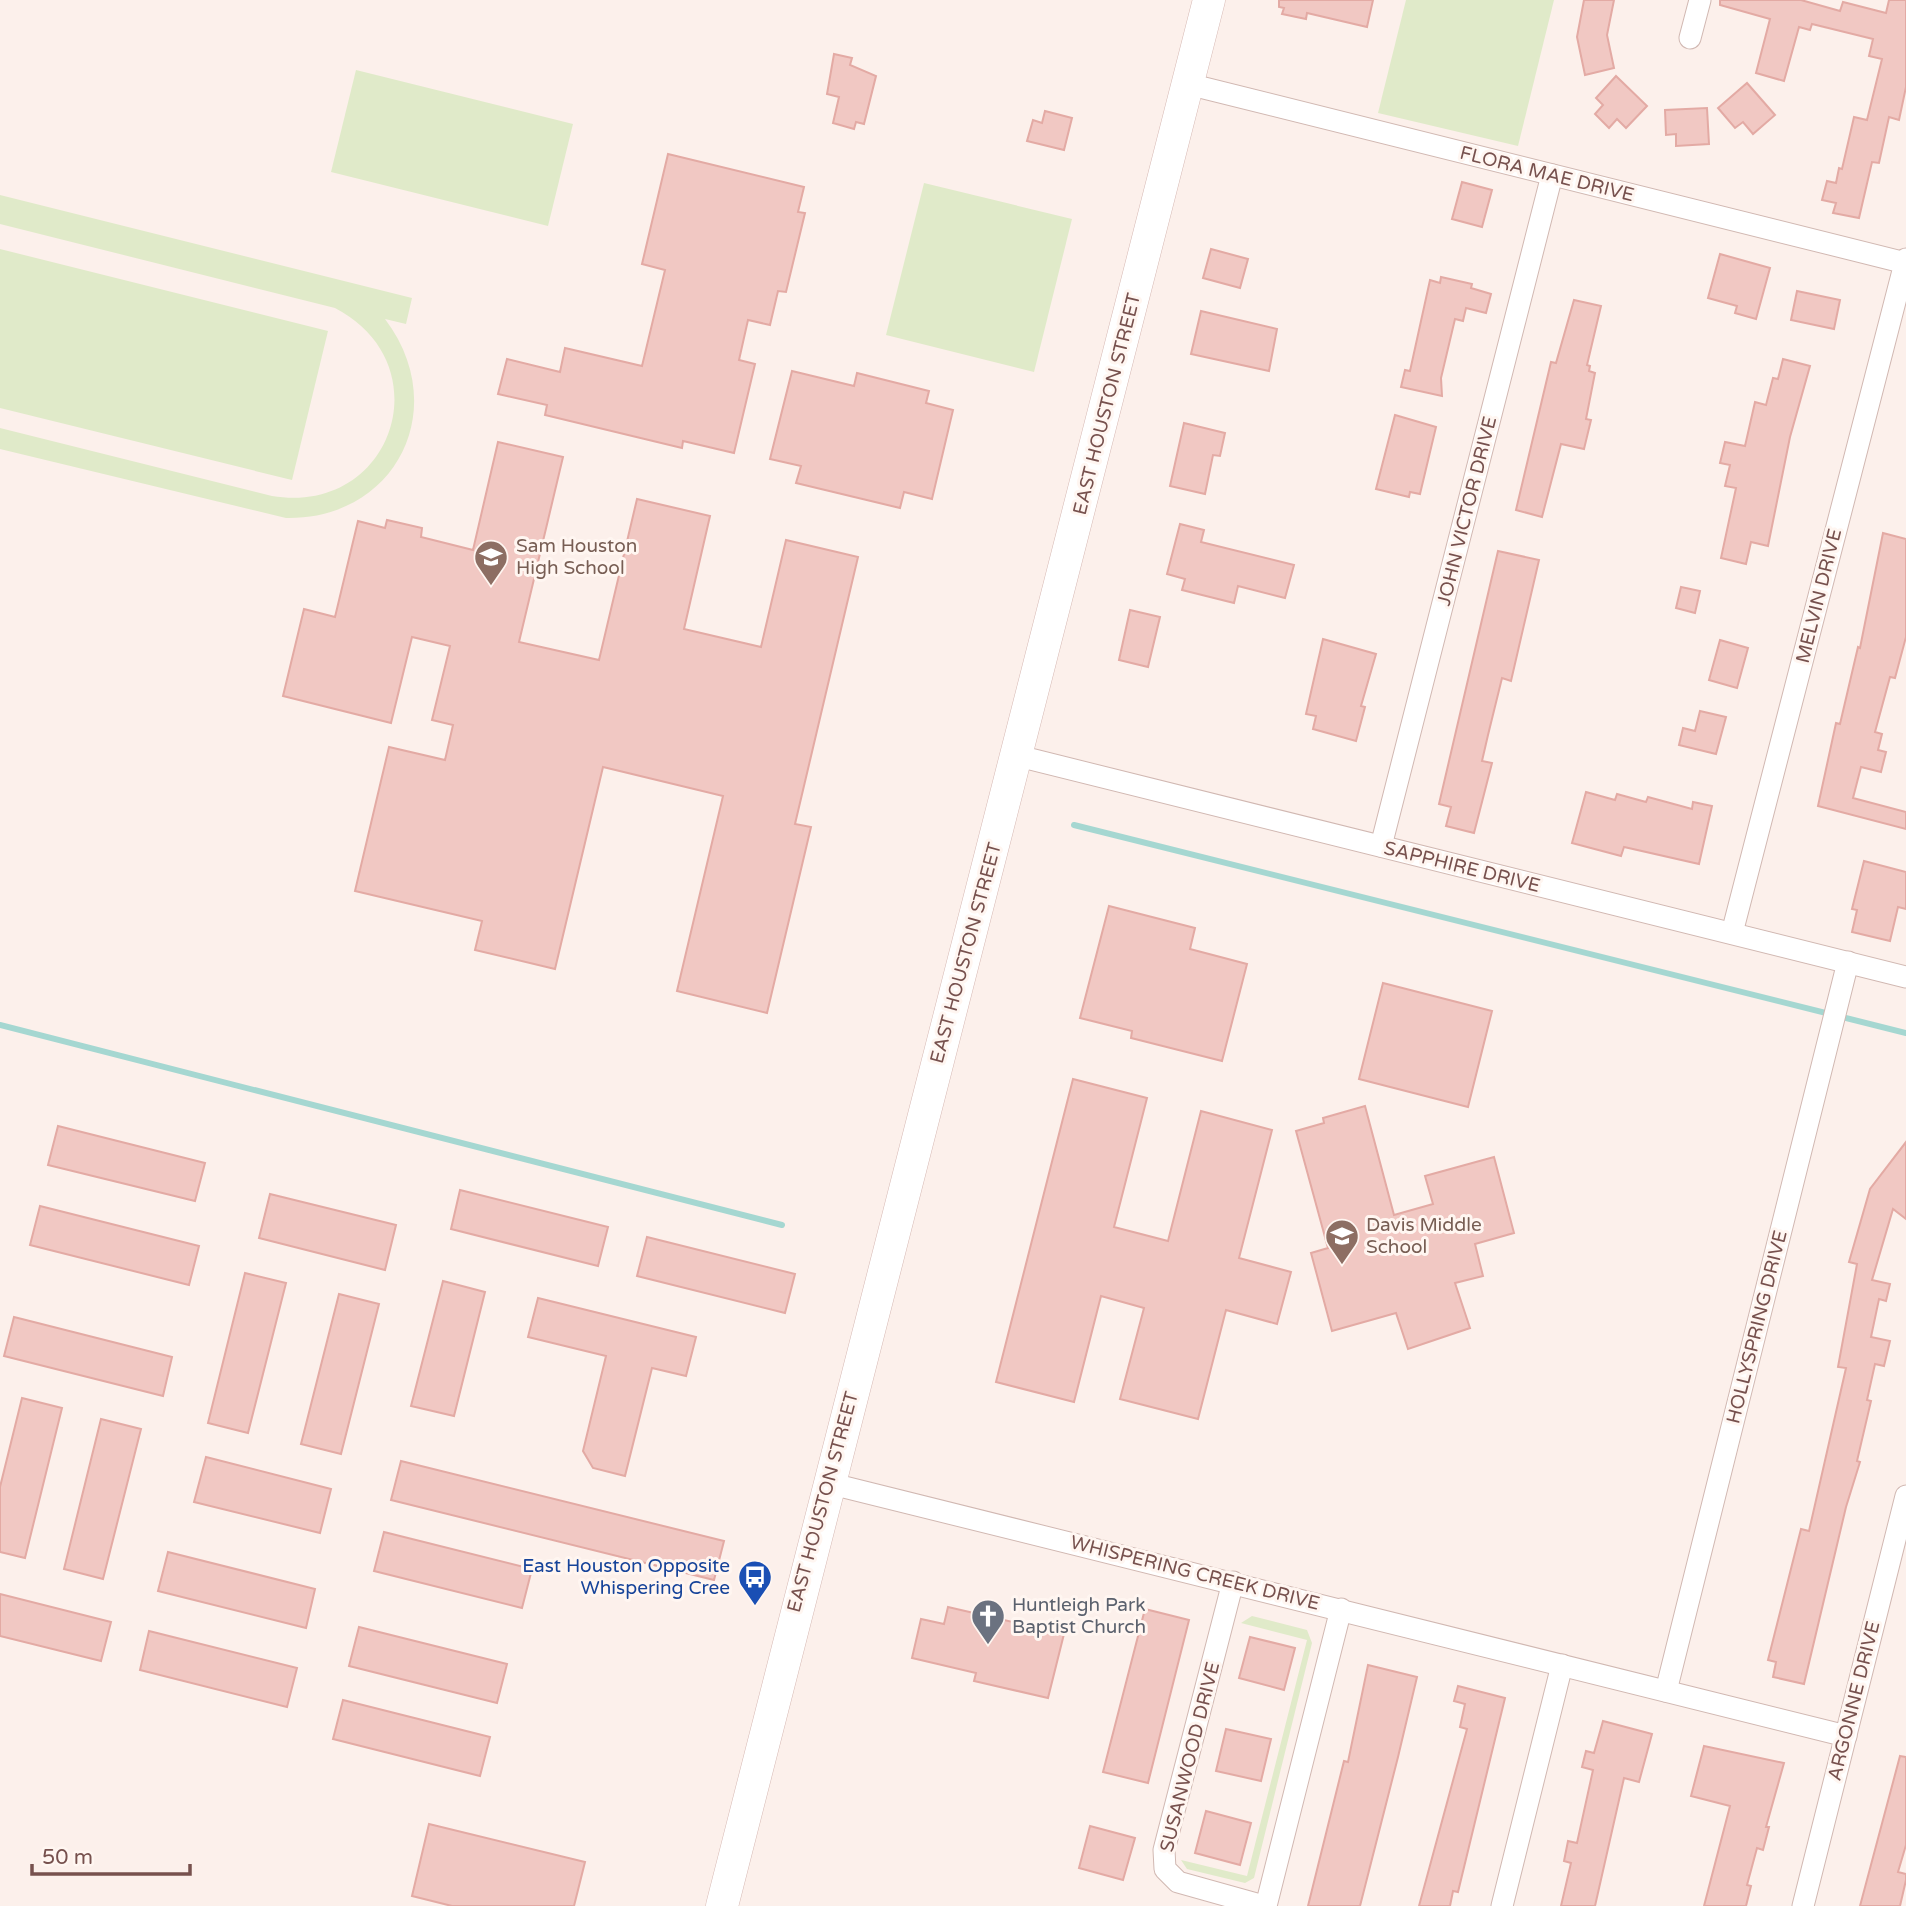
<svg xmlns="http://www.w3.org/2000/svg" width="1906" height="1906" viewBox="0 0 1906 1906" font-family="'Varela Round',sans-serif">
  <style>
    .green { fill: #e0eac9 }
    .lines { fill: none; stroke-linecap: round; stroke-linejoin: round }
    .stream { stroke: #a5d7d1; stroke-width: 6 }
    .building { fill: #f1c8c3; stroke: #e3aaa4; stroke-width: 2 }
    .street-casing { stroke: #d1b8b2; stroke-width: 23 }
    .secondary-casing { stroke: #d6b8b3; stroke-width: 33 }
    .street { stroke: #fff; stroke-width: 21 }
    .secondary { stroke: #fff; stroke-width: 32 }
    .labels { text-anchor: middle; dominant-baseline: central; stroke-width: 6; stroke-linejoin: round; paint-order: stroke }
    .street-label { font-size: 19px; fill: #77514e; stroke: #fff6f1 }
    .education-label { font-size: 19px; fill: #785e54; stroke: #fff6f1; text-anchor: start }
    .transit-label { font-size: 19px; fill: #164399; stroke: #fff6f1; text-anchor: end }
    .worship-label { font-size: 19px; fill: #5b616d; stroke: #fff6f1; text-anchor: start }
  </style>
  <rect width="100%" height="100%" fill="#fcf0eb"/>
  <!-- green -->
  <g class="green">
    <path d="M 1406,0 L 1554,0 L 1518,146 L 1378,113 Z"/>
    <path d="M 356,70 L 573,124 L 548,226 L 331,172 Z"/>
    <path d="M 924,183 L 1072,219 L 1034,372 L 886,335 Z"/>
    <path d="M 0,195 L 412,298 L 406,324 L 385,319 C 452,407 397,520 286,518 L 0,449 L 0,428 L 272,496 C 393,516 443,364 335,308 L 0,224 Z"/>
    <path d="M 0,249 L 328,331 L 292,480 L 0,408 Z"/>
    <path d="M 1252,1616 L 1307,1630 L 1312,1643 L 1254,1878 L 1245,1883 L 1187,1869 L 1181,1860 L 1247,1876 L 1307,1640 L 1241,1623 Z"/>
  </g>
  <g class="lines">
    <!-- stream -->
    <g class="stream">
      <path d="M 1074,825 L 1906,1033"/>
      <path d="M 0,1025 L 782,1225"/>
    </g>
  </g>
  <!-- building -->
  <g class="building">
    <path d="M 1279,0 L 1373,0 L 1367,27 L 1307,13 L 1306,19 L 1282,14 L 1284,8 L 1279,7 Z"/>
    <path d="M 1584,0 L 1614,0 L 1607,35 L 1614,68 L 1585,75 L 1577,37 Z"/>
    <path d="M 1720,0 L 1801,0 L 1840,11 L 1843,2 L 1886,13 L 1889,0 L 1906,0 L 1906,87 L 1899,120 L 1889,117 L 1879,163 L 1872,162 L 1859,218 L 1833,213 L 1836,203 L 1822,200 L 1827,181 L 1836,183 L 1839,168 L 1842,169 L 1854,117 L 1867,120 L 1882,59 L 1869,56 L 1873,39 L 1812,24 L 1810,30 L 1799,27 L 1784,81 L 1756,73 L 1770,19 L 1720,5 Z"/>
    <path d="M 834,54 L 852,58 L 850,65 L 876,76 L 864,124 L 856,122 L 854,129 L 833,123 L 839,97 L 827,94 Z"/>
    <path d="M 1616,76 L 1647,106 L 1626,128 L 1617,119 L 1609,128 L 1595,114 L 1603,105 L 1596,98 Z"/>
    <path d="M 1747,83 L 1775,115 L 1753,134 L 1743,122 L 1735,128 L 1718,108 Z"/>
    <path d="M 1707,108 L 1709,144 L 1676,146 L 1676,134 L 1666,135 L 1665,110 Z"/>
    <path d="M 1045,111 L 1072,118 L 1064,150 L 1027,141 L 1033,120 L 1042,123 Z"/>
    <path d="M 668,154 L 804,187 L 798,212 L 805,213 L 786,292 L 778,291 L 770,325 L 748,320 L 739,360 L 755,364 L 734,453 L 683,441 L 682,448 L 545,415 L 547,405 L 498,394 L 507,359 L 560,372 L 565,348 L 642,366 L 665,270 L 642,264 Z"/>
    <path d="M 1462,182 L 1492,190 L 1482,227 L 1452,219 Z"/>
    <path d="M 1211,249 L 1248,259 L 1240,288 L 1203,278 Z"/>
    <path d="M 1720,254 L 1770,268 L 1756,319 L 1735,313 L 1737,306 L 1708,298 Z"/>
    <path d="M 1441,277 L 1472,284 L 1471,288 L 1491,294 L 1486,313 L 1466,308 L 1463,321 L 1455,319 L 1441,378 L 1442,396 L 1401,387 L 1405,370 L 1410,371 L 1430,280 L 1440,283 Z"/>
    <path d="M 1797,291 L 1840,300 L 1834,329 L 1791,320 Z"/>
    <path d="M 1574,300 L 1601,306 L 1587,365 L 1590,366 L 1589,371 L 1595,373 L 1586,419 L 1591,420 L 1584,449 L 1561,444 L 1542,517 L 1516,510 L 1551,362 L 1556,363 Z"/>
    <path d="M 1201,311 L 1277,329 L 1269,371 L 1191,354 Z"/>
    <path d="M 1783,359 L 1810,366 L 1790,437 L 1768,546 L 1751,542 L 1746,564 L 1721,558 L 1736,488 L 1725,486 L 1730,465 L 1720,463 L 1725,442 L 1745,446 L 1755,402 L 1766,405 L 1773,378 L 1778,379 Z"/>
    <path d="M 792,371 L 854,386 L 857,373 L 929,391 L 926,403 L 953,410 L 932,499 L 904,492 L 900,508 L 796,483 L 801,466 L 770,459 Z"/>
    <path d="M 1395,415 L 1436,427 L 1420,494 L 1410,492 L 1409,497 L 1376,489 Z"/>
    <path d="M 1184,423 L 1225,433 L 1220,456 L 1213,455 L 1205,494 L 1170,486 Z"/>
    <path d="M 498,442 L 563,457 L 519,642 L 599,660 L 637,499 L 710,516 L 684,629 L 761,647 L 786,540 L 858,557 L 795,824 L 811,827 L 767,1013 L 677,991 L 723,796 L 603,767 L 555,969 L 475,950 L 482,921 L 355,891 L 389,747 L 445,760 L 453,725 L 432,720 L 450,646 L 412,637 L 391,723 L 283,696 L 304,609 L 335,617 L 358,521 L 385,528 L 387,520 L 422,528 L 421,537 L 473,550 Z"/>
    <path d="M 1180,524 L 1204,530 L 1201,542 L 1294,565 L 1285,598 L 1238,586 L 1234,603 L 1182,590 L 1185,579 L 1167,574 Z"/>
    <path d="M 1883,533 L 1906,539 L 1906,637 L 1895,678 L 1890,677 L 1875,732 L 1882,734 L 1878,750 L 1886,752 L 1881,772 L 1861,767 L 1853,798 L 1906,812 L 1906,829 L 1818,806 L 1836,723 L 1840,724 L 1858,647 L 1860,648 Z"/>
    <path d="M 1498,551 L 1539,560 L 1511,681 L 1502,678 L 1488,735 L 1482,761 L 1492,763 L 1474,833 L 1446,826 L 1451,807 L 1439,804 Z"/>
    <path d="M 1681,587 L 1700,591 L 1695,613 L 1676,608 Z"/>
    <path d="M 1130,610 L 1160,617 L 1148,667 L 1119,660 Z"/>
    <path d="M 1323,639 L 1376,654 L 1361,706 L 1365,707 L 1356,741 L 1313,729 L 1316,716 L 1306,714 Z"/>
    <path d="M 1720,640 L 1748,648 L 1737,688 L 1709,680 Z"/>
    <path d="M 1700,711 L 1726,717 L 1716,754 L 1679,745 L 1683,728 L 1695,731 Z"/>
    <path d="M 1586,792 L 1615,800 L 1617,794 L 1646,802 L 1648,797 L 1692,809 L 1693,802 L 1712,806 L 1699,864 L 1624,847 L 1621,856 L 1572,843 Z"/>
    <path d="M 1864,861 L 1906,872 L 1906,909 L 1898,907 L 1890,941 L 1852,932 L 1857,910 L 1852,909 Z"/>
    <path d="M 1109,906 L 1195,928 L 1190,949 L 1247,964 L 1222,1061 L 1131,1038 L 1132,1031 L 1080,1018 Z"/>
    <path d="M 1383,983 L 1492,1011 L 1468,1107 L 1359,1079 Z"/>
    <path d="M 1073,1079 L 1147,1098 L 1114,1227 L 1168,1241 L 1201,1111 L 1272,1130 L 1239,1258 L 1291,1272 L 1277,1324 L 1226,1310 L 1198,1419 L 1120,1399 L 1144,1308 L 1101,1296 L 1074,1402 L 996,1382 Z"/>
    <path d="M 1365,1106 L 1394,1215 L 1433,1204 L 1425,1176 L 1494,1157 L 1514,1233 L 1475,1244 L 1483,1276 L 1455,1283 L 1470,1328 L 1408,1349 L 1396,1313 L 1332,1331 L 1311,1253 L 1328,1248 L 1296,1131 L 1324,1123 L 1323,1118 Z"/>
    <path d="M 58,1126 L 205,1163 L 195,1201 L 48,1165 Z"/>
    <path d="M 1906,1142 L 1906,1219 L 1893,1209 L 1872,1280 L 1890,1284 L 1886,1301 L 1879,1299 L 1871,1337 L 1890,1341 L 1884,1366 L 1875,1364 L 1867,1400 L 1871,1401 L 1857,1461 L 1860,1462 L 1846,1507 L 1804,1684 L 1773,1677 L 1776,1662 L 1768,1660 L 1801,1529 L 1809,1531 L 1846,1368 L 1838,1367 L 1857,1264 L 1849,1262 L 1870,1189 Z"/>
    <path d="M 460,1190 L 608,1227 L 598,1266 L 451,1229 Z"/>
    <path d="M 270,1194 L 396,1225 L 385,1270 L 259,1238 Z"/>
    <path d="M 40,1206 L 199,1246 L 189,1285 L 30,1245 Z"/>
    <path d="M 647,1237 L 795,1274 L 785,1313 L 637,1276 Z"/>
    <path d="M 245,1273 L 286,1283 L 248,1433 L 208,1423 Z"/>
    <path d="M 443,1281 L 485,1292 L 454,1416 L 411,1406 Z"/>
    <path d="M 339,1294 L 379,1304 L 341,1454 L 301,1444 Z"/>
    <path d="M 538,1298 L 696,1337 L 686,1376 L 652,1368 L 625,1476 L 593,1468 L 583,1451 L 606,1356 L 528,1337 Z"/>
    <path d="M 14,1317 L 172,1357 L 163,1396 L 4,1356 Z"/>
    <path d="M 22,1398 L 62,1408 L 25,1558 L 0,1552 L 0,1487 Z"/>
    <path d="M 101,1419 L 141,1429 L 103,1579 L 64,1569 Z"/>
    <path d="M 206,1457 L 331,1489 L 320,1533 L 194,1502 Z"/>
    <path d="M 401,1461 L 724,1541 L 714,1580 L 391,1500 Z"/>
    <path d="M 384,1532 L 532,1569 L 522,1608 L 374,1571 Z"/>
    <path d="M 168,1552 L 315,1589 L 306,1628 L 158,1591 Z"/>
    <path d="M 0,1594 L 111,1622 L 101,1661 L 0,1636 Z"/>
    <path d="M 948,1607 L 1064,1634 L 1048,1698 L 974,1681 L 976,1673 L 912,1658 L 921,1619 L 944,1624 Z"/>
    <path d="M 1145,1609 L 1189,1620 L 1148,1783 L 1103,1772 Z"/>
    <path d="M 359,1627 L 507,1664 L 497,1703 L 349,1666 Z"/>
    <path d="M 149,1631 L 297,1668 L 287,1707 L 140,1670 Z"/>
    <path d="M 1250,1637 L 1295,1648 L 1284,1690 L 1239,1678 Z"/>
    <path d="M 1368,1665 L 1417,1677 L 1398,1757 L 1360,1906 L 1308,1906 L 1344,1761 L 1348,1762 Z"/>
    <path d="M 1458,1686 L 1505,1698 L 1458,1892 L 1453,1891 L 1450,1906 L 1419,1906 L 1467,1729 L 1460,1727 L 1465,1704 L 1454,1701 Z"/>
    <path d="M 343,1700 L 490,1737 L 480,1776 L 333,1739 Z"/>
    <path d="M 1603,1721 L 1652,1734 L 1639,1782 L 1624,1778 L 1595,1906 L 1561,1906 L 1571,1863 L 1564,1861 L 1568,1841 L 1577,1843 L 1593,1770 L 1582,1767 L 1586,1751 L 1594,1753 Z"/>
    <path d="M 1226,1729 L 1271,1739 L 1261,1781 L 1216,1771 Z"/>
    <path d="M 1704,1746 L 1784,1763 L 1766,1827 L 1769,1827 L 1763,1850 L 1757,1848 L 1747,1885 L 1751,1886 L 1746,1906 L 1704,1906 L 1730,1806 L 1691,1796 Z"/>
    <path d="M 1900,1756 L 1906,1757 L 1906,1845 L 1898,1872 L 1906,1874 L 1906,1880 L 1900,1906 L 1860,1906 Z"/>
    <path d="M 1206,1811 L 1251,1823 L 1240,1865 L 1195,1853 Z"/>
    <path d="M 429,1824 L 585,1862 L 574,1906 L 452,1906 L 412,1896 Z"/>
    <path d="M 1090,1826 L 1135,1838 L 1123,1880 L 1079,1868 Z"/>
  </g>
  <g class="lines">
    <!-- street casing -->
    <g class="street-casing">
      <g id="street">
        <path d="M 1690,38 L 1700,0"/>
        <path d="M 1188,84 L 1906,263"/>
        <path d="M 1018,756 L 1906,977"/>
        <path d="M 1381,846 L 1552,175"/>
        <path d="M 1732,933 L 1906,259"/>
        <path d="M 828,1483 L 1846,1736"/>
        <path d="M 1233,1582 L 1164,1850 L 1165,1869 L 1178,1882 L 1264,1906"/>
        <path d="M 1666,1691 L 1848,962"/>
        <path d="M 1266,1906 L 1341,1609"/>
        <path d="M 1502,1906 L 1562,1665"/>
        <path d="M 1803,1906 L 1906,1496"/>
      </g>
    </g>
    <!-- secondary casing -->
    <g class="secondary-casing">
      <path id="secondary" d="M 722,1906 L 1209,0"/>
    </g>
    <!-- street -->
    <use href="#street" class="street"/>
    <!-- secondary -->
    <use href="#secondary" class="secondary"/>
  </g>
  <!-- icons -->
  <defs>
    <g id="school-pin" transform="scale(1.75)"><path d="M0 17L-7.5 6A9.5 9.5 0 1 1 7.5 6Z" fill="#8d6e63" stroke="#fff6f1"/><path d="M0-5L7-2L0 1L-7-2ZM-4 1L0 2.5L4 1V4Q0 6-4 4Z" fill="#fff"/></g>
    <g id="bus-pin" transform="scale(1.75)"><path d="M0 17L-7.5 6A9.5 9.5 0 1 1 7.5 6Z" fill="#1a4fb4" stroke="#fff6f1"/><path d="M-5-6H5V4H4V6H2V4H-2V6H-4V4H-5ZM-3.5-4V0h7V-4ZM-3.5 1.2v1.5H-2V1.2ZM2 1.2v1.5H3.5V1.2Z" fill="#fff"/></g>
    <g id="church-pin" transform="scale(1.75)"><path d="M0 17L-7.5 6A9.5 9.5 0 1 1 7.5 6Z" fill="#6b7280" stroke="#fff6f1"/><path d="M-1.2-6h2.4v3.5h3.3v2.4h-3.3V6h-2.4V-.1h-3.3v-2.4h3.3Z" fill="#fff"/></g>
  </defs>
  <g fill-rule="evenodd">
    <use href="#school-pin" x="491" y="557"/>
    <use href="#school-pin" x="1342" y="1236"/>
    <use href="#bus-pin" x="755" y="1577"/>
    <use href="#church-pin" x="988" y="1616"/>
  </g>
  <g class="labels">
    <!-- street labels -->
    <g class="street-label">
      <text transform="translate(1547 174) rotate(14)">FLORA MAE DRIVE</text>
      <text transform="translate(1107 404) rotate(-76)">EAST HOUSTON STREET</text>
      <text transform="translate(1467 511) rotate(-76)">JOHN VICTOR DRIVE</text>
      <text transform="translate(1819 596) rotate(-76)">MELVIN DRIVE</text>
      <text transform="translate(1462 867) rotate(14)">SAPPHIRE DRIVE</text>
      <text transform="translate(966 953) rotate(-75)">EAST HOUSTON STREET</text>
      <text transform="translate(1757 1327) rotate(-76)">HOLLYSPRING DRIVE</text>
      <text transform="translate(823 1502) rotate(-75)">EAST HOUSTON STREET</text>
      <text transform="translate(1195 1573) rotate(14)">WHISPERING CREEK DRIVE</text>
      <text transform="translate(1854 1701) rotate(-76)">ARGONNE DRIVE</text>
      <text transform="translate(1190 1757) rotate(-76)">SUSANWOOD DRIVE</text>
    </g>
    <!-- education labels -->
    <g class="education-label">
      <text x="516" y="546">Sam Houston<tspan x="516" dy="22">High School</tspan></text>
      <text x="1366" y="1225">Davis Middle<tspan x="1366" dy="22">School</tspan></text>
    </g>
    <!-- transit labels -->
    <g class="transit-label">
      <text x="730" y="1566">East Houston Opposite<tspan x="730" dy="22">Whispering Cree</tspan></text>
    </g>
    <!-- worship labels -->
    <g class="worship-label">
      <text x="1012" y="1605">Huntleigh Park<tspan x="1012" dy="22">Baptist Church</tspan></text>
    </g>
  </g>
  <!-- scale -->
  <path d="M32 1864v10h158v-10" fill="none" stroke="#77514e" stroke-width="3.5"/>
  <text x="42" y="1864" font-size="21" fill="#77514e" stroke="#fff6f1" stroke-width="5" paint-order="stroke">50 m</text>
</svg>
